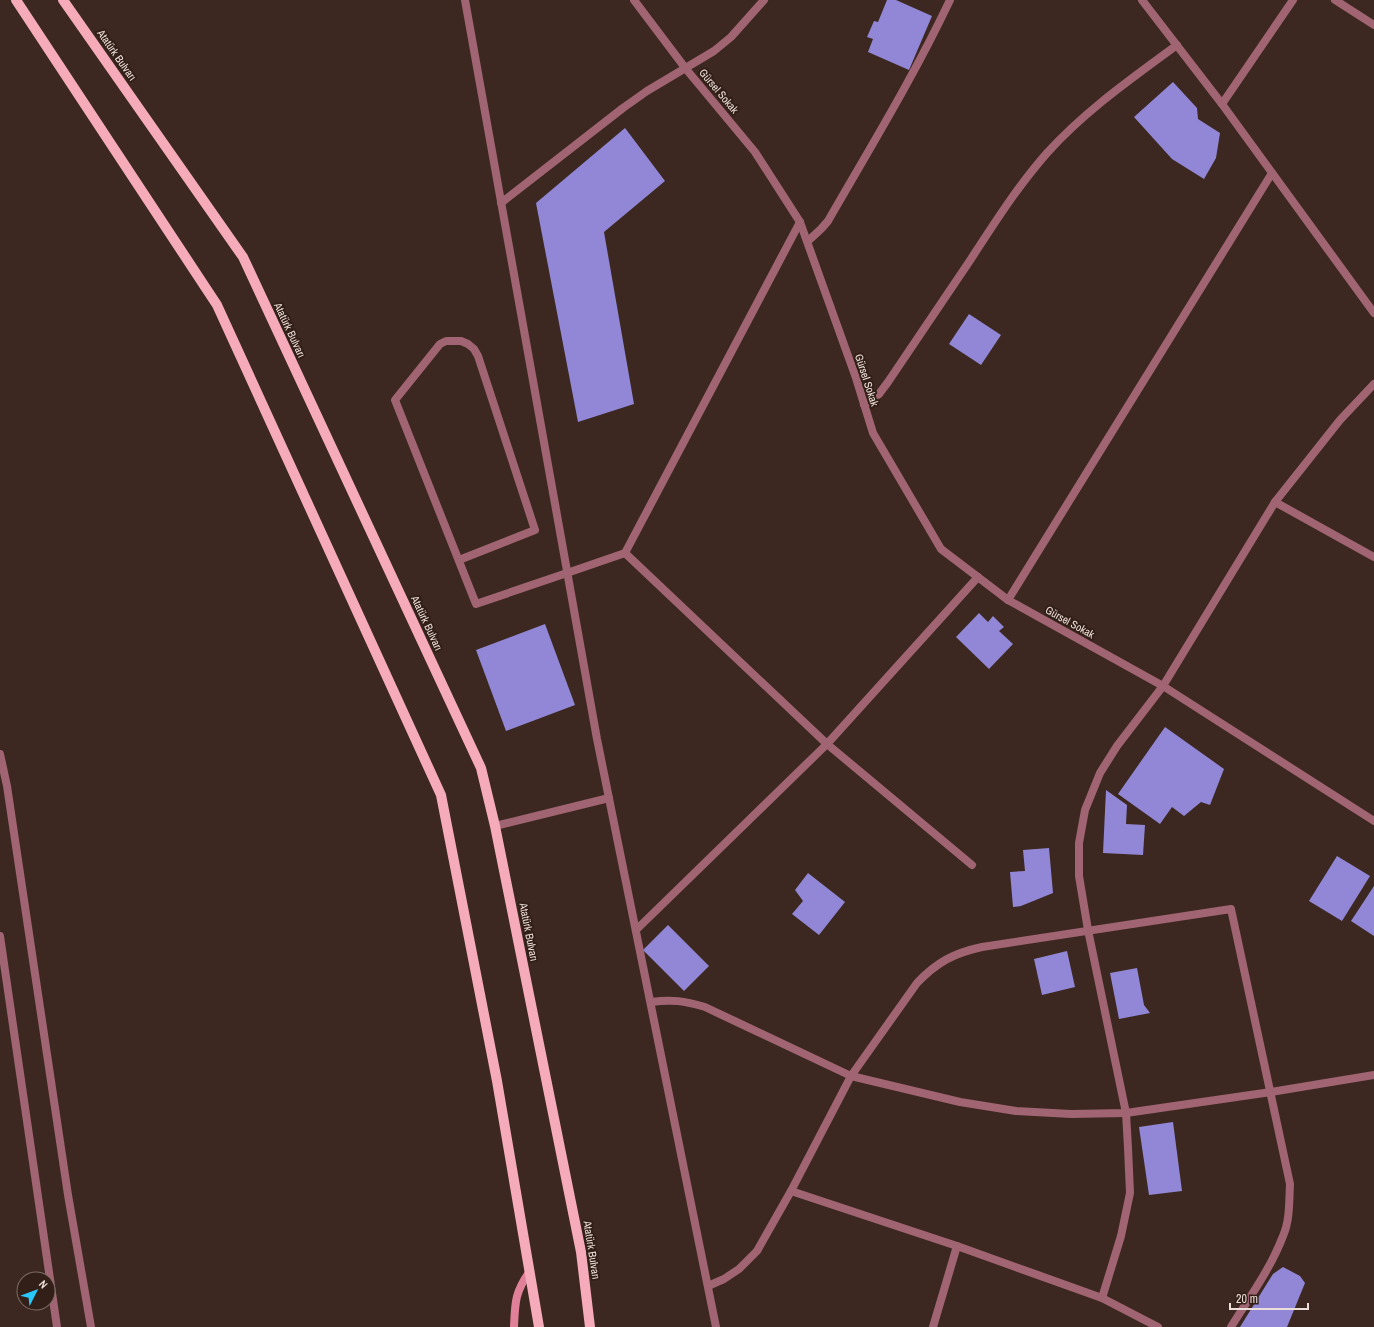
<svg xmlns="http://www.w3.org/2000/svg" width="1374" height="1327" viewBox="0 0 1374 1327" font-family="'Archivo Narrow',sans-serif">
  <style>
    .building { fill: #9187d6 }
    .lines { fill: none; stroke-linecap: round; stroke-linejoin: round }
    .service { stroke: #a06472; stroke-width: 8 }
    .minor { stroke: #a06472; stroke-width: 8 }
    .secondary { stroke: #e18199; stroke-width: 8 }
    .primary { stroke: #f6abbb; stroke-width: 10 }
    .labels { text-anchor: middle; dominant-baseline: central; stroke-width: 4; stroke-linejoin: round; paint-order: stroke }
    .street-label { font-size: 11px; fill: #ecded9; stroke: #321f17 }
  </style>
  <rect width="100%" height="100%" fill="#3c2820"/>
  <!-- building -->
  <g class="building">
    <path d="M 887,0 L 896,0 L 932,16 L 909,70 L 868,52 L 873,39 L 867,37 L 874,21 L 878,22 Z"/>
    <path d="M 1173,82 L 1197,108 L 1198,119 L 1220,133 L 1216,158 L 1204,179 L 1172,159 L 1134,117 Z"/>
    <path d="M 625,128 L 665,181 L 604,232 L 634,404 L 578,422 L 536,203 Z"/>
    <path d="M 969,314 L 1001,335 L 981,365 L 949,344 Z"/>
    <path d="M 979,613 L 988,622 L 993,616 L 1004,627 L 999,631 L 1013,644 L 989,669 L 956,637 Z"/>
    <path d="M 545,624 L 575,705 L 506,731 L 476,650 Z"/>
    <path d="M 1165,727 L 1224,769 L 1210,805 L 1201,802 L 1184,816 L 1172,807 L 1160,824 L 1118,794 Z"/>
    <path d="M 1106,790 L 1127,805 L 1126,824 L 1145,825 L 1143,855 L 1103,853 Z"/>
    <path d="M 1049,848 L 1053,893 L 1021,906 L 1013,907 L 1010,872 L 1025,871 L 1023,850 Z"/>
    <path d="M 1337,856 L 1370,876 L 1342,921 L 1309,901 Z"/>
    <path d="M 808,873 L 845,902 L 819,935 L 792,914 L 803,901 L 795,890 Z"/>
    <path d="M 1374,886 L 1374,936 L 1351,921 Z"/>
    <path d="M 668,925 L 709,966 L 684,991 L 643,950 Z"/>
    <path d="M 1067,951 L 1075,987 L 1042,995 L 1034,959 Z"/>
    <path d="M 1137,968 L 1144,1005 L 1150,1013 L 1119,1019 L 1110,973 Z"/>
    <path d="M 1173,1122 L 1182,1191 L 1149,1195 L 1139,1127 Z"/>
    <path d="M 1283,1267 L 1300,1276 L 1305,1283 L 1287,1327 L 1240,1327 L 1273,1274 Z"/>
  </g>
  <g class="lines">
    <!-- service -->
    <path class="service" d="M 459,560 L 535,530 L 478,356 L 474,349 L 468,344 L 461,341 L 446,341 L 440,344 L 395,400 L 476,604 L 567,573"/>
    <!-- minor -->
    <g class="minor">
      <path d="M 465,0 L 597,739 L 716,1327"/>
      <path d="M 634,0 L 686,69 L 755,152 L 800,222 L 856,378 L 873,433 L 941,549 L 1008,600 L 1163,686 L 1374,821"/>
      <path d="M 1142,0 L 1222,104 L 1374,313"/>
      <path d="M 1335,0 L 1374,25"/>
      <path d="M 1222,104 L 1293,0"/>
      <path d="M 501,203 L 623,108 L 647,91 L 714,51 L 731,37 L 764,0"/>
      <path d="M 800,222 L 625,553 L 827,744 L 972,865"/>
      <path d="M 808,241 L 821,229 L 828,221 C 870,148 914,76 950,0"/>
      <path d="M 864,405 L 879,394 L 888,382 C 916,341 943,300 971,259 C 995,222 1018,186 1047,153 C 1086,110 1131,79 1177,45"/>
      <path d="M 1275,502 L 1374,557"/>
      <path d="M 567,573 L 625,553"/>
      <path d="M 1008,600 L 1272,173"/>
      <path d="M 0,754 L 7,786 L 68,1195 L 91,1327"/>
      <path d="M 495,826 L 609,798"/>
      <path d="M 636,930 L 827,744 L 978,577"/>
      <path d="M 0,936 L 57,1327"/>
      <path d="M 651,1002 C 673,999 684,1001 705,1007 L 851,1076 L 960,1102 L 1016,1111 L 1071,1114 L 1126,1113 L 1271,1092 L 1374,1075"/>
      <path d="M 791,1191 L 957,1246 L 1102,1298 L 1158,1327"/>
      <path d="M 708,1286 L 724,1279 L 739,1269 L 757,1251 L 791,1191 L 851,1076 L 917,983 C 937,962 954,953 982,947 L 1231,909 L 1290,1184 C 1289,1202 1290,1220 1283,1236 C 1271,1268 1249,1298 1231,1327"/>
      <path d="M 1102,1298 L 1121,1236 L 1130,1193 L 1128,1148 L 1126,1113 L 1088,930 L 1079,876 L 1079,843 L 1085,810 L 1100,773 L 1117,746 L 1163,686 L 1275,502 L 1340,420 L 1374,384"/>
      <path d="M 933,1327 L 957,1246"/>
    </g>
    <!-- secondary -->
    <path class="secondary" d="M 514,1327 C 515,1302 515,1292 530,1271"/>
    <!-- primary -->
    <g class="primary">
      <path d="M 16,0 L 217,305 L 441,795 L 497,1081 L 539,1327"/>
      <path d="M 63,0 L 243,257 L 481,768 L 495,826 L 581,1252 L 590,1327"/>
    </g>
  </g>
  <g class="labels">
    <!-- street labels -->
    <g class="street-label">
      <text transform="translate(117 55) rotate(55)">Atatürk Bulvarı</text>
      <text transform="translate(719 91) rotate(50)">Gürsel Sokak</text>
      <text transform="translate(290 330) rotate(65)">Atatürk Bulvarı</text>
      <text transform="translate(867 380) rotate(72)">Gürsel Sokak</text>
      <text transform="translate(1070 622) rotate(29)">Gürsel Sokak</text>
      <text transform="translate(427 623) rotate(65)">Atatürk Bulvarı</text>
      <text transform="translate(529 932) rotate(79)">Atatürk Bulvarı</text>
      <text transform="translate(592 1250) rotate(81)">Atatürk Bulvarı</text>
    </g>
  </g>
  <!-- north arrow -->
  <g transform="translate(36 1291) rotate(48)"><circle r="19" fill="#321f17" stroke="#7c6b65"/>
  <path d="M0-3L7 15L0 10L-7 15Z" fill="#28c8ff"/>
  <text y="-6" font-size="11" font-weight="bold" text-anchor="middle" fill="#ecded9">N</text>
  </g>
  <!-- scale -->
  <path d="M1230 1303v6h78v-6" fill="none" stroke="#ecded9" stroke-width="2"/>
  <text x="1236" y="1303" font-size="12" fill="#ecded9" stroke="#321f17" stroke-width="3" paint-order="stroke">20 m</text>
</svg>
